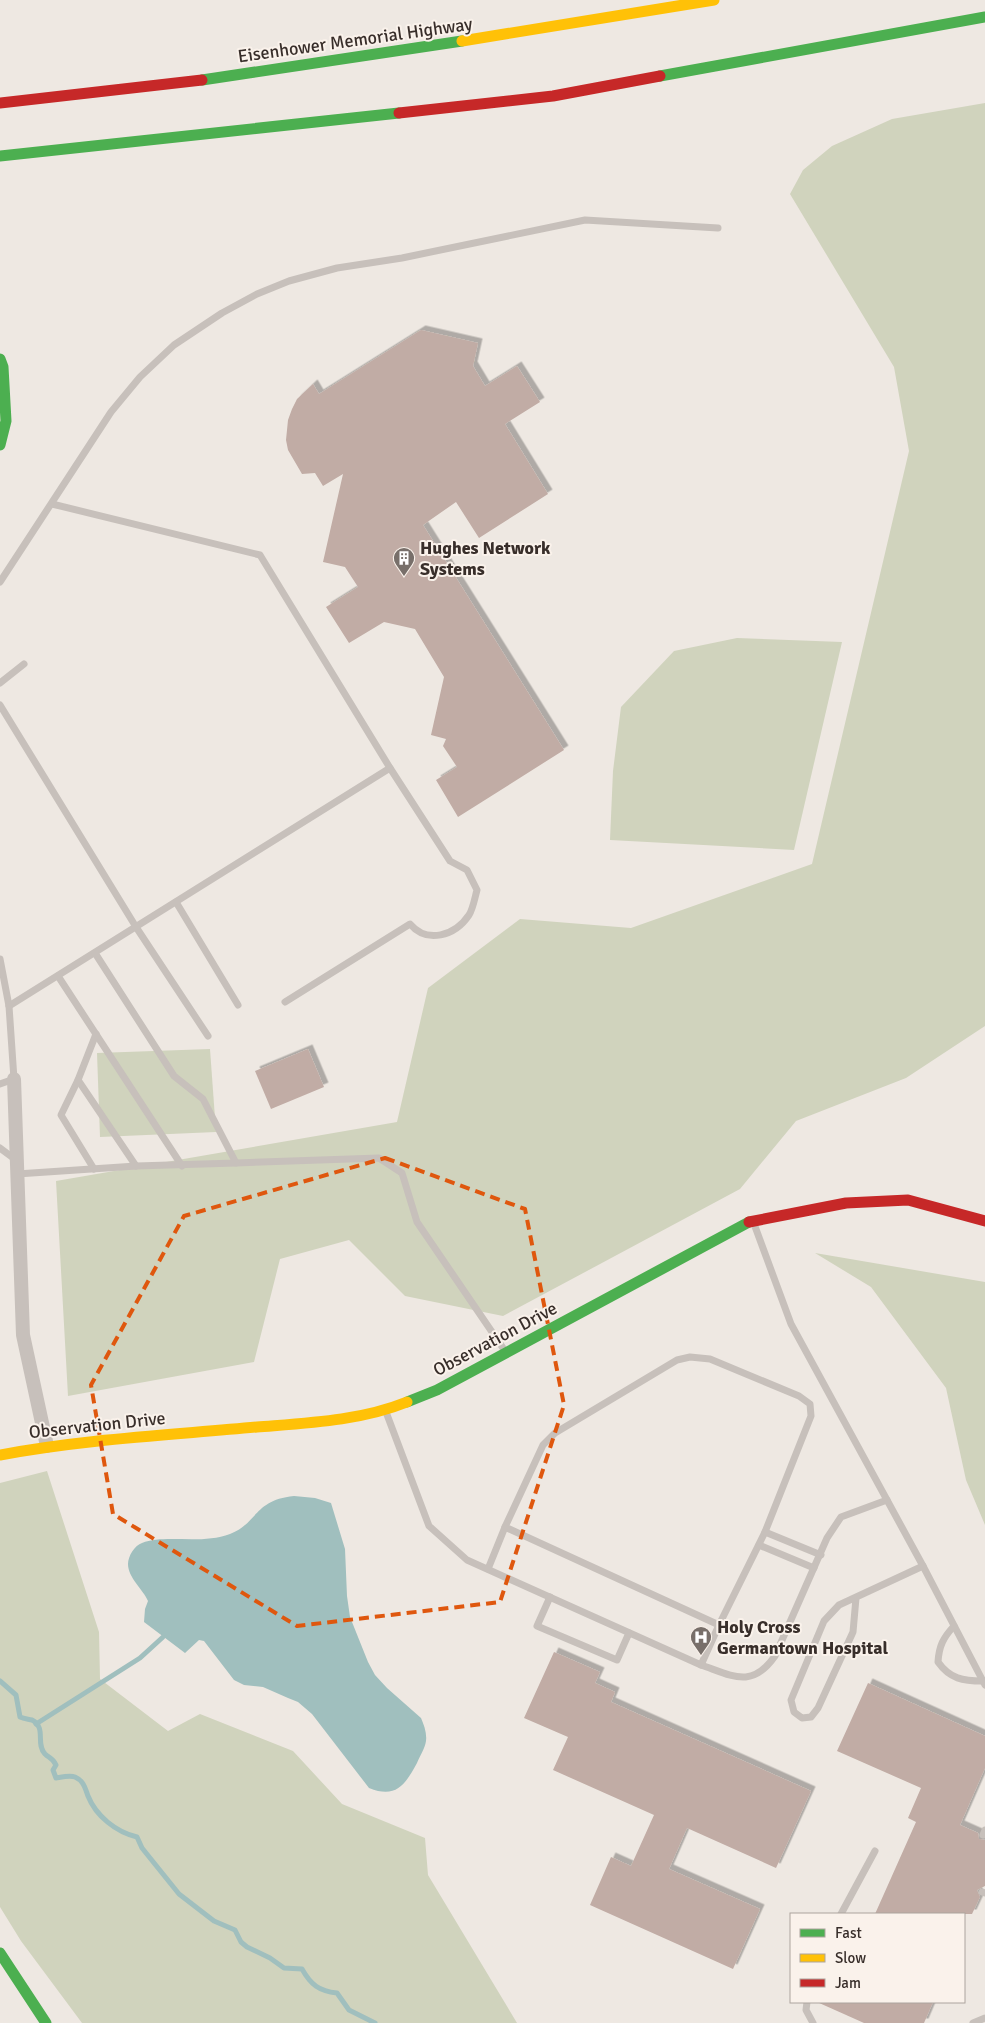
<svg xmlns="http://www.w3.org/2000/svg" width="985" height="2023" viewBox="0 0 985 2023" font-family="Signika,sans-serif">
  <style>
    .green { fill: #d0d3bd }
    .water { fill: #a0bfbe }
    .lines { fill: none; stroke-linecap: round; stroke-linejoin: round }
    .stream { stroke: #a0bfbe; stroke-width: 5 }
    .building { fill: #c1aca5; filter: url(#shadow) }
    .lane { stroke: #c7c0bb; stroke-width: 7 }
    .street { stroke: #c7c0bb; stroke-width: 14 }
    .fast { stroke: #4caf50; stroke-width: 11 }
    .slow { stroke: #ffc107; stroke-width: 11 }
    .jam { stroke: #c62828; stroke-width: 11 }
    .marked { fill: none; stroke: #df570e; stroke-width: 4; stroke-dasharray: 10 6; stroke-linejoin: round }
    .labels { text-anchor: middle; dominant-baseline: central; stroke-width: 4; stroke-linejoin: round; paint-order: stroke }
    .street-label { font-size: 18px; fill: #382e2a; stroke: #faf2eb }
    .poi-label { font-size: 18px; font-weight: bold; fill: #382e2a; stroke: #faf2eb; text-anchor: start }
  </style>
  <defs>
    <filter id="shadow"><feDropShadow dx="4.5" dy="-4.5" stdDeviation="0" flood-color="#0004"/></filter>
  </defs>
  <rect width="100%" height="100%" fill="#eee8e2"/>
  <!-- green -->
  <g class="green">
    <path d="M 985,103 L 985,1026 L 906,1078 L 796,1121 L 740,1189 L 503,1316 L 405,1296 L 349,1240 L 280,1259 L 254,1362 L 68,1396 L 56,1181 L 397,1122 L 428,988 L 520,919 L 631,928 L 812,864 L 909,451 L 894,367 L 790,194 L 803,170 L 832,146 L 892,119 Z"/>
    <path d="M 737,638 L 842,642 L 794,850 L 610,840 L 613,771 L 621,707 L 674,651 Z"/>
    <path d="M 210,1049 L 216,1132 L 100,1137 L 97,1053 Z"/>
    <path d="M 815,1253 L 985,1282 L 985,1525 L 966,1480 L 946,1388 L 871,1287 Z"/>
    <path d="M 47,1471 L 99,1632 L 100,1679 L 168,1731 L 200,1714 L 293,1751 L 342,1804 L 425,1838 L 428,1875 L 517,2023 L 82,2023 L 21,1941 L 0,1907 L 0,1483 Z"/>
  </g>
  <!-- water -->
  <path class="water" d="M 294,1496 L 315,1498 L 331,1503 L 345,1549 L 347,1596 L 350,1617 L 368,1662 L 375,1675 L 387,1688 L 421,1718 C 424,1725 427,1733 426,1741 C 425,1748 420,1756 417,1763 C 405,1785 396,1799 369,1788 L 312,1714 L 298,1702 L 288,1698 L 263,1687 L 244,1685 L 234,1680 L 204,1641 L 199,1640 L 185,1653 L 144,1622 L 145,1609 L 148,1601 C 143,1589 128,1578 128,1564 C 128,1556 135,1545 142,1543 C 165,1534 201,1545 230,1534 C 258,1523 254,1500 294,1496 Z"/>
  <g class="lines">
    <!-- stream -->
    <g class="stream">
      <path d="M 0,1681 L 16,1695 L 20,1717 C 24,1719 28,1719 32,1720 C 47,1728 35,1743 45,1754 C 49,1758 53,1758 56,1765 L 53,1770 L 56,1778 C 62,1777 70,1775 75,1777 C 84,1781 85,1788 88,1796 C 96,1816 116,1832 137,1837 L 142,1848 L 179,1894 L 214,1921 L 235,1930 L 241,1942 L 247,1947 L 270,1958 L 284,1968 L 302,1969 C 311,1985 319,1991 337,1993 L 349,2010 L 375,2023"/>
      <path d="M 36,1724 L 140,1658 L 163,1637"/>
    </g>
  </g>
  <!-- building -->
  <g class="building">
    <path d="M 421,330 L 478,343 L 473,366 L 485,386 L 517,366 L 540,402 L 505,424 L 548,494 L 479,538 L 456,502 L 423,525 L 564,750 L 458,817 L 436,780 L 457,767 L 443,746 L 446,739 L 431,735 L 444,677 L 415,629 L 384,622 L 349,643 L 326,607 L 358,587 L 345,567 L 323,562 L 343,474 L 323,486 L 315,473 L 302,474 L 288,450 L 286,440 L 288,420 L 292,409 L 297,399 L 313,384 L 319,394 Z"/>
    <path d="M 308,1049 L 324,1087 L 271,1109 L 255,1071 Z"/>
    <path d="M 554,1652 L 600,1672 L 595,1683 L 615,1692 L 611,1702 L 811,1791 L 776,1868 L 687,1828 L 669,1869 L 760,1909 L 733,1969 L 590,1905 L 611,1857 L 631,1866 L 654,1815 L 553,1770 L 568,1737 L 524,1718 Z"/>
    <path d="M 868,1683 L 985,1736 L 985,1768 L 960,1825 L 978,1833 L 979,1839 L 985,1840 L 985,1886 L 977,1890 L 980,1897 L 972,1914 L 875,1914 L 916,1822 L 908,1818 L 921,1788 L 837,1751 Z"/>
    <path d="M 817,2002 L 933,2002 L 924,2023 L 864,2023 Z"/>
  </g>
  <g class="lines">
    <!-- lane -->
    <g class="lane">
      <path d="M 52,504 L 260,555 L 390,768 L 450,861 L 467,870 L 477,890 C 475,897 473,909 469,915 C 455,936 427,944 410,924 L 285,1002"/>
      <path d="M 0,582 L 111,412 L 140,377 L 174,345 L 222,313 L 257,294 L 289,281 L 337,268 L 402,258 L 585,220 L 718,228"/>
      <path d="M 0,683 L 24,664"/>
      <path d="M 0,705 L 136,927 L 208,1036"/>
      <path d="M 176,902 L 238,1005"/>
      <path d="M 0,959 L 9,1006 L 14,1079 L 0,1084"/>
      <path d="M 58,976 L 182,1166"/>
      <path d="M 9,1006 L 390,768"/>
      <path d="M 96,1034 L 78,1080 L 136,1166"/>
      <path d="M 78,1080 L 61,1115 L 94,1169"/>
      <path d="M 0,1148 L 16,1160"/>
      <path d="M 236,1163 L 379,1158 L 402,1173 L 417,1222 L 505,1351"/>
      <path d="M 17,1174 L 136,1166 L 236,1163 L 203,1099 L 174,1076 L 95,953"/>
      <path d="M 753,1221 L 791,1324 L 923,1566 L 985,1685"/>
      <path d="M 690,1357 L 710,1359 L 799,1396 L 810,1404 L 811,1416 L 765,1532 L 719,1625 L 505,1527 L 543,1445 L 555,1433 L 677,1360 Z"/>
      <path d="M 386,1412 L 429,1526 L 467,1560 L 701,1665 C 733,1676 752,1689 775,1656 L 827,1538 L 841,1517 L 887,1500"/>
      <path d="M 765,1532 L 821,1555"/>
      <path d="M 759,1545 L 814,1568"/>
      <path d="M 488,1569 L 505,1527"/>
      <path d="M 550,1597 L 537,1626 L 617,1660 L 629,1633"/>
      <path d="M 856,1598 L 853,1632 L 818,1708 L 811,1717 L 802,1718 L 794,1712 L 791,1700 L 824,1621 L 839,1605 L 923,1566"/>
      <path d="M 954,1626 C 943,1638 939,1646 938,1662 C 950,1679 963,1681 983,1681"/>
      <path d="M 701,1665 L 719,1625"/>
      <path d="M 983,1835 L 985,1830"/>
      <path d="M 982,1892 L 985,1893"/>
      <path d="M 841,1914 L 875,1851"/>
      <path d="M 807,2002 L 806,2010 L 813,2023"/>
      <path d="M 973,2023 L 985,2018"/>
    </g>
    <!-- street -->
    <path class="street" d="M 14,1079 L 23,1335 L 47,1446"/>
    <!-- fast -->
    <g class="fast">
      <path d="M 660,76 L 985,17"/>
      <path d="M 202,80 L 462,41"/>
      <path d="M 0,156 L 399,113"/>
      <path d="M 0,359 L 3,367 L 6,421 L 0,445"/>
      <path d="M 407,1402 L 437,1390 L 749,1222"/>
      <path d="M 0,1953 L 46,2023"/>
    </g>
    <!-- slow -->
    <g class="slow">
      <path d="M 462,41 L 714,0"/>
      <path d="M 0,1455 C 85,1439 171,1435 257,1427 C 307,1423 360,1421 407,1402"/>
    </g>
    <!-- jam -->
    <g class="jam">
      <path d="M 0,103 L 202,80"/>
      <path d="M 399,113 L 553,96 L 660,76"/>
      <path d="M 749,1222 L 846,1203 L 908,1200 L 985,1221"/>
    </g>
  </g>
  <!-- marked area -->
  <path class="marked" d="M 385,1158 L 525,1209 L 564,1405 L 500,1602 L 297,1626 L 113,1514 L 91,1385 L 184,1216 Z"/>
  <!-- icons -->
  <defs>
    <g id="building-pin" transform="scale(1.125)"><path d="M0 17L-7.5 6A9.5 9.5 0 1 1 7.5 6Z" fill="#786f6a" stroke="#faf2eb"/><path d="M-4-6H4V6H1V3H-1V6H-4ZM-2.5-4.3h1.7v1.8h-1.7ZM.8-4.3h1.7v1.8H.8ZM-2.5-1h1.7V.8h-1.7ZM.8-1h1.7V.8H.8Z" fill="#fff"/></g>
    <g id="hospital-pin" transform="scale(1.125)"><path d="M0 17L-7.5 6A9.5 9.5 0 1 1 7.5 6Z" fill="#786f6a" stroke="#faf2eb"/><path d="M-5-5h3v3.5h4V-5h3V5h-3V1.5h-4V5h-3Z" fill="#fff"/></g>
  </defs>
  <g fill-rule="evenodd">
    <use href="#building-pin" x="404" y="558"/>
    <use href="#hospital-pin" x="701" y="1637"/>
  </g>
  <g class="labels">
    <!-- street labels -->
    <g class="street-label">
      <text transform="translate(355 40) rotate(-8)">Eisenhower Memorial Highway</text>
      <text transform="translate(495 1339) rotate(-28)">Observation Drive</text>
      <text transform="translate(97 1425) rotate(-6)">Observation Drive</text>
    </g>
    <!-- poi labels -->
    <g class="poi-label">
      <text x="420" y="548">Hughes Network<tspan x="420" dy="21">Systems</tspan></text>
      <text x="717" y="1627">Holy Cross<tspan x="717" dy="21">Germantown Hospital</tspan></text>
    </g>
  </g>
  <!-- legend -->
  <rect x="790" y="1913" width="175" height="90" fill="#faf2eb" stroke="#aca49e"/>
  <rect x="800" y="1929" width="25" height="8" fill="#4caf50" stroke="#aca49e"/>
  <text x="835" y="1938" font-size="15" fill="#382e2a">Fast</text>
  <rect x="800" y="1954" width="25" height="8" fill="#ffc107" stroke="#aca49e"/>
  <text x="835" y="1963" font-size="15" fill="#382e2a">Slow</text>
  <rect x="800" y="1979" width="25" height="8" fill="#c62828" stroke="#aca49e"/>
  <text x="835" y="1988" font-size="15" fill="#382e2a">Jam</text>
</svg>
